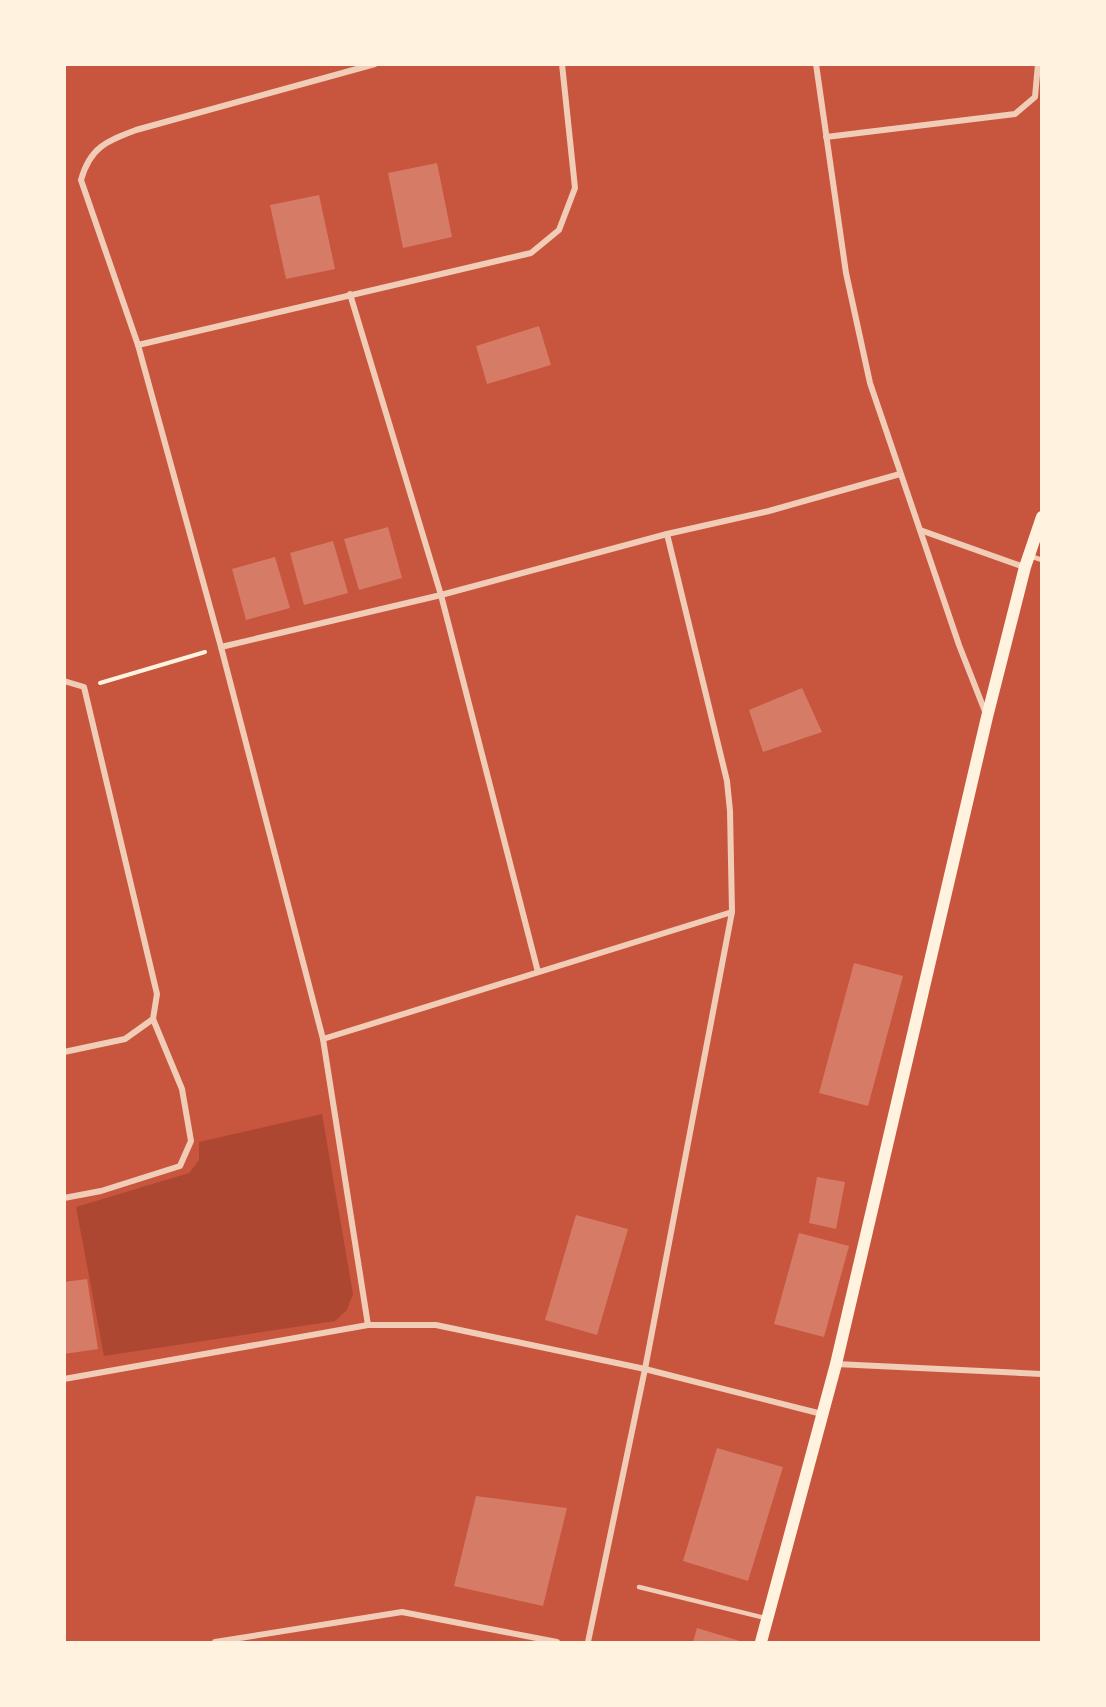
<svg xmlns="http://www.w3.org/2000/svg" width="1106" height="1707" viewBox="0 0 1106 1707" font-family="'Fira Sans',sans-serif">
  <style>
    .green { fill: #ae4732 }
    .building { fill: #d67c66 }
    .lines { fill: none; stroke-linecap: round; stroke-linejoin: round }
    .path { stroke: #fff3e0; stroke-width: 4 }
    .service { stroke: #f1ccb7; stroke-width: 4.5 }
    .minor { stroke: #f1ccb7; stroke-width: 6 }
    .secondary { stroke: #fff3e0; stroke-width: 12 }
  </style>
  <rect width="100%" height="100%" fill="#c8553d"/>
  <!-- green -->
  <path class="green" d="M 322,1114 L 353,1294 L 347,1310 L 335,1321 L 104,1356 L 76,1207 L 189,1173 L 199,1160 L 199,1142 Z"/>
  <!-- building -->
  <g class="building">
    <path d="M 437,163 L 452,237 L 403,248 L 388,173 Z"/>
    <path d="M 319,195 L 335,269 L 286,279 L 270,205 Z"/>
    <path d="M 539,326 L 551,365 L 487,384 L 476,346 Z"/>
    <path d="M 388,527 L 402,578 L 359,590 L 344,539 Z"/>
    <path d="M 333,541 L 348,593 L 304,605 L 290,553 Z"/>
    <path d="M 275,557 L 290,608 L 246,620 L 232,569 Z"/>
    <path d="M 802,688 L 822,732 L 763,752 L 749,710 Z"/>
    <path d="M 854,963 L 903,976 L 868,1106 L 819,1093 Z"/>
    <path d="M 817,1177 L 845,1182 L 836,1229 L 809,1223 Z"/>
    <path d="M 576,1215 L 628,1229 L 597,1335 L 545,1320 Z"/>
    <path d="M 799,1233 L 849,1246 L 824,1337 L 774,1324 Z"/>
    <path d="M 87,1279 L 98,1349 L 64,1354 L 64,1282 Z"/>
    <path d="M 717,1448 L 783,1467 L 748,1581 L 683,1561 Z"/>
    <path d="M 476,1496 L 567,1508 L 543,1606 L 454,1586 Z"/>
    <path d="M 697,1628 L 743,1642 L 693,1642 Z"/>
  </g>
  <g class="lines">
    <!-- path -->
    <path class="path" d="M 100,683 L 205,652"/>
    <!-- service -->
    <g class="service">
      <path d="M 1030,556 L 1042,560"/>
      <path d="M 639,1587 L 765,1618"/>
    </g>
    <!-- minor -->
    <g class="minor">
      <path d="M 816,64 L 846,273 L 870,383 L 959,645 L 986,714"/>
      <path d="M 826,137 L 1015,114 L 1035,97 L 1038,64"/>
      <path d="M 350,294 L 441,595 L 538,972"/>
      <path d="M 138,345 L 531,253 L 559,230 L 575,188 L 562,64"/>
      <path d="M 920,530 L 1024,567"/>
      <path d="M 221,647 L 441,595 L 667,534 L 769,511 L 900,474"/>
      <path d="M 64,681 L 84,687 L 157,994 L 153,1019 L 125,1039 L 64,1052"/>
      <path d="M 323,1039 L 732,912"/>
      <path d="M 64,1198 L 101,1191 L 180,1166 L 191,1141 L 182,1089 L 153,1019"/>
      <path d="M 368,1325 L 323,1039 L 221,647 L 138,345 L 81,180 C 90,147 107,141 136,130 L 375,64"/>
      <path d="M 836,1364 L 1042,1374"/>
      <path d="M 64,1379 L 368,1325 L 436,1325 L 645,1369 L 822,1414"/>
      <path d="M 215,1642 L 402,1612 L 557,1642"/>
      <path d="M 588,1642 L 645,1369 L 732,912 L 730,811 L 727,781 L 667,534"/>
    </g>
    <!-- secondary -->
    <path class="secondary" d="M 761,1642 L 836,1364 L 987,717 L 1025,567 L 1042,517"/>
  </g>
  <!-- border -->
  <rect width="1106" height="1707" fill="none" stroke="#fff3e0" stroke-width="132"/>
</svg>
